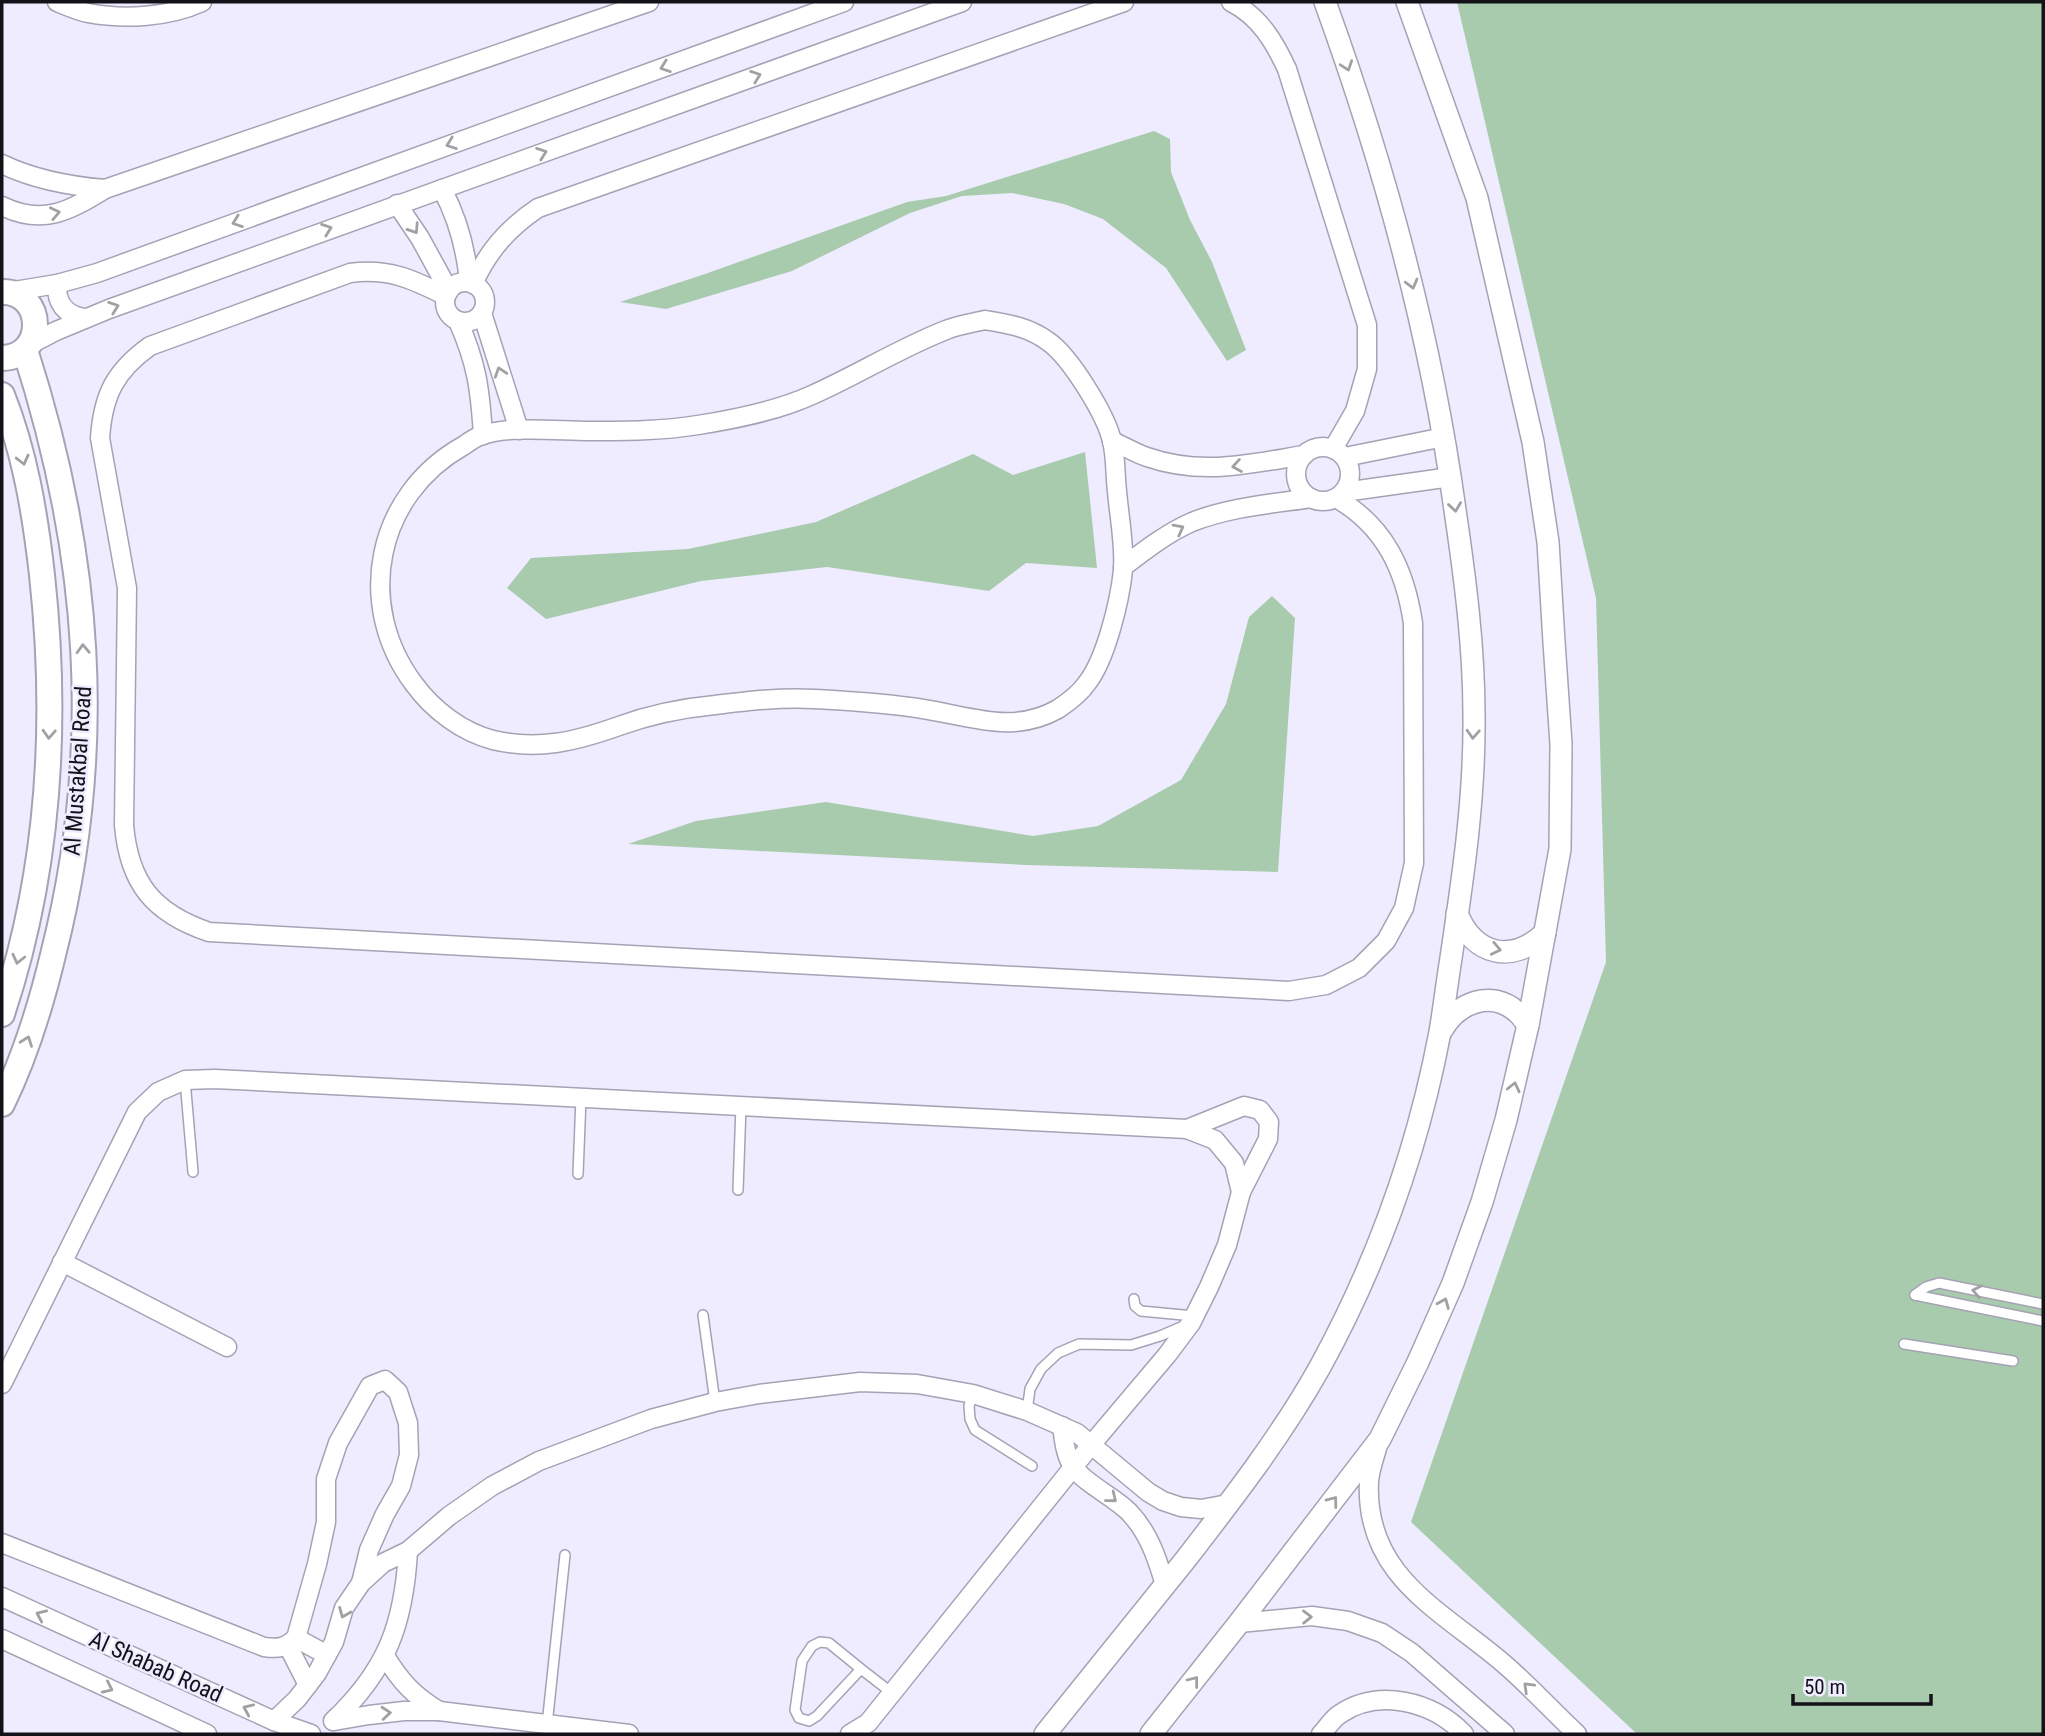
<svg xmlns="http://www.w3.org/2000/svg" width="2045" height="1736" viewBox="0 0 2045 1736" font-family="'Roboto Condensed',sans-serif">
  <style>
    .park { fill: #a8cbad }
    .lines { fill: none; stroke-linecap: round; stroke-linejoin: round }
    .service-casing { stroke: #a5a2b4; stroke-width: 12 }
    .minor-casing { stroke: #a5a2b4; stroke-width: 21 }
    .tertiary-casing { stroke: #a5a2b4; stroke-width: 24 }
    .secondary-casing { stroke: #a5a2b4; stroke-width: 28 }
    .service { stroke: #fff; stroke-width: 9 }
    .minor { stroke: #fff; stroke-width: 18 }
    .tertiary { stroke: #fff; stroke-width: 21 }
    .secondary { stroke: #fff; stroke-width: 24 }
    .oneway { stroke: #a1a0a3 }
    .labels { text-anchor: middle; dominant-baseline: central; stroke-width: 5; stroke-linejoin: round; paint-order: stroke }
    .street-label { font-size: 23px; fill: #131219; stroke: #efecff }
  </style>
  <rect width="100%" height="100%" fill="#efecff"/>
  <!-- park -->
  <g class="park">
    <path d="M 1457,2 L 2043,2 L 2043,1734 L 1637,1734 L 1411,1522 L 1606,962 L 1596,598 Z"/>
    <path d="M 1154,131 L 1170,139 L 1171,172 L 1190,220 L 1212,262 L 1246,350 L 1227,361 L 1166,268 L 1103,219 L 1064,204 L 1012,193 L 962,196 L 910,213 L 792,271 L 666,309 L 620,302 L 705,274 L 907,202 L 946,196 Z"/>
    <path d="M 1085,452 L 1097,568 L 1026,563 L 989,591 L 827,567 L 701,581 L 546,619 L 507,588 L 531,558 L 688,549 L 816,522 L 973,454 L 1013,475 Z"/>
    <path d="M 1272,596 L 1295,618 L 1278,872 L 1026,865 L 628,844 L 696,821 L 826,802 L 1033,836 L 1098,826 L 1181,780 L 1226,704 L 1249,617 Z"/>
  </g>
  <g class="lines">
    <!-- service casing -->
    <g class="service-casing">
      <g id="service">
        <path d="M 185,1080 L 193,1172"/>
        <path d="M 578,1174 L 581,1098"/>
        <path d="M 738,1190 L 741,1106"/>
        <path d="M 1915,1295 L 1926,1287 L 1939,1283 L 2043,1304"/>
        <path d="M 1915,1295 L 2043,1321"/>
        <path d="M 1134,1299 L 1135,1306 L 1141,1311 L 1194,1316"/>
        <path d="M 703,1315 L 715,1402"/>
        <path d="M 1904,1344 L 2013,1361"/>
        <path d="M 973,1394 L 969,1406 L 970,1419 L 975,1430 L 1032,1466"/>
        <path d="M 1027,1411 L 1030,1389 L 1041,1369 L 1058,1353 L 1079,1344 L 1131,1345 L 1160,1336 L 1186,1325"/>
        <path d="M 861,1669 L 829,1643 L 820,1642 L 812,1646 L 802,1661 L 795,1710 L 799,1718 L 809,1721 L 817,1716 L 861,1669 L 892,1693"/>
        <path d="M 547,1725 L 565,1555"/>
      </g>
    </g>
    <!-- minor casing -->
    <g class="minor-casing">
      <g id="minor">
        <path d="M 57,2 C 67,6 78,11 88,13 C 125,20 169,17 202,2"/>
        <path d="M 1231,2 C 1259,16 1274,41 1287,69 L 1367,325 L 1367,369 L 1355,411 L 1333,449"/>
        <path d="M 2,164 C 35,180 69,186 105,189"/>
        <path d="M 442,189 C 458,219 466,248 469,282"/>
        <path d="M 397,204 L 420,238 L 449,291"/>
        <path d="M 2,206 C 43,226 69,211 105,189 L 649,2"/>
        <circle cx="465" cy="302" r="20"/>
        <path d="M 57,284 C 56,303 65,315 84,318"/>
        <path d="M 473,284 C 488,251 508,228 538,208 L 1124,2"/>
        <path d="M 8,292 L 57,284 L 97,273 L 844,2"/>
        <path d="M 446,296 C 412,279 389,268 350,273 L 150,346 C 115,371 103,395 100,438 L 127,588 L 124,825 C 129,883 153,913 209,932 L 1289,991 L 1326,985 L 1359,968 L 1386,941 L 1404,908 L 1414,863 L 1413,623 C 1405,570 1385,526 1336,498"/>
        <path d="M 482,313 L 519,430"/>
        <path d="M 985,320 C 1009,324 1029,327 1049,342 C 1071,358 1106,415 1112,441 C 1116,457 1115,475 1117,491 C 1119,516 1125,545 1123,570 C 1120,600 1106,659 1087,683 C 1081,692 1067,703 1058,709 C 1012,735 970,716 923,709 C 887,703 850,701 814,699 C 781,697 748,701 715,705 C 683,708 649,715 619,726 C 577,741 538,751 493,740 C 462,732 433,710 414,684 C 354,604 376,495 463,446 C 469,442 474,438 480,436 C 508,425 558,431 589,431 C 625,431 662,431 698,425 C 736,419 777,411 812,395 C 857,375 900,348 946,330 C 958,325 972,323 985,320 Z"/>
        <path d="M 458,321 C 477,364 480,389 483,435"/>
        <path d="M 29,345 L 56,331 L 109,309 L 962,2"/>
        <path d="M 1112,441 C 1124,446 1135,453 1147,457 C 1202,476 1249,464 1304,455"/>
        <circle cx="1323" cy="474" r="27"/>
        <path d="M 1345,457 L 1444,437"/>
        <path d="M 1344,492 L 1451,477"/>
        <path d="M 1123,567 C 1145,550 1167,533 1192,522 C 1230,507 1271,504 1311,498"/>
        <path d="M 1187,1129 L 1244,1106 L 1260,1110 L 1269,1122 L 1268,1139 L 1241,1192"/>
        <path d="M 62,1262 L 227,1347"/>
        <path d="M 2,1384 L 137,1112 L 158,1092 L 185,1080 L 215,1079 L 1187,1129 L 1215,1140 L 1234,1163 L 1241,1192 L 1227,1245 L 1209,1287 L 1191,1323 L 1167,1355 L 1091,1445 L 868,1723 L 850,1734"/>
        <path d="M 1062,1426 C 1064,1440 1065,1456 1074,1468 C 1087,1485 1113,1496 1129,1512 C 1149,1533 1157,1558 1165,1585"/>
        <path d="M 1378,1445 C 1375,1456 1370,1469 1369,1481 C 1364,1576 1441,1610 1503,1663 C 1529,1685 1552,1711 1577,1734"/>
        <path d="M 2,1543 L 264,1647 C 279,1649 285,1648 296,1638 L 317,1564 L 326,1522 L 326,1479 L 338,1443 L 370,1386 L 385,1380 L 398,1392 L 408,1423 L 409,1455 L 401,1486 L 385,1514 L 369,1550 L 361,1583"/>
        <path d="M 2,1597 L 274,1721 L 311,1734"/>
        <path d="M 1239,1623 L 1312,1616 L 1348,1621 L 1382,1633 L 1412,1653 L 1505,1734"/>
        <path d="M 296,1638 L 327,1655"/>
        <path d="M 2,1639 L 207,1734"/>
        <path d="M 288,1646 L 308,1685"/>
        <path d="M 385,1656 C 401,1682 413,1695 439,1711"/>
        <path d="M 274,1721 L 297,1699 L 317,1673 L 334,1642 L 344,1608 L 361,1583 L 383,1563 L 408,1551 L 449,1516 L 492,1486 L 539,1461 L 651,1419 L 715,1402 L 759,1394 L 860,1382 L 917,1384 L 973,1394 L 1027,1411 L 1077,1433 L 1148,1492 L 1163,1501 L 1181,1507 L 1201,1509 L 1228,1504"/>
        <path d="M 333,1721 C 387,1670 404,1624 408,1551"/>
        <path d="M 334,1721 L 369,1715 L 404,1711 L 439,1711 L 629,1734"/>
        <path d="M 1321,1734 C 1327,1728 1332,1719 1340,1714 C 1379,1688 1432,1701 1464,1734"/>
      </g>
    </g>
    <!-- tertiary casing -->
    <g class="tertiary-casing">
      <g id="tertiary">
        <path d="M 1457,914 C 1475,956 1512,964 1545,933"/>
        <path d="M 1442,1030 C 1457,1003 1491,989 1517,1012 C 1521,1015 1524,1020 1528,1025"/>
        <path d="M 1045,1734 C 1092,1676 1139,1617 1186,1559 C 1234,1497 1282,1435 1320,1367 C 1377,1263 1418,1148 1440,1032 C 1444,1008 1447,983 1451,958 C 1463,877 1475,797 1474,715 C 1474,646 1465,578 1455,510 C 1431,336 1385,167 1325,2"/>
        <path d="M 1151,1734 L 1239,1623 L 1380,1439 L 1418,1362 L 1453,1283 L 1482,1202 L 1506,1120 L 1528,1025 L 1560,849 L 1561,744 L 1554,642 L 1548,542 L 1533,442 L 1477,198 L 1407,2"/>
      </g>
    </g>
    <!-- secondary casing -->
    <g class="secondary-casing">
      <g id="secondary">
        <path d="M 2,292 C 45,291 47,357 2,358"/>
        <path d="M 2,395 C 25,453 35,513 42,575 C 58,722 49,873 2,1014"/>
        <path d="M 2,1104 C 25,1057 41,1005 53,955 C 106,747 90,552 25,350"/>
      </g>
    </g>
    <!-- service -->
    <use href="#service" class="service"/>
    <!-- minor -->
    <use href="#minor" class="minor"/>
    <!-- tertiary -->
    <use href="#tertiary" class="tertiary"/>
    <!-- secondary -->
    <use href="#secondary" class="secondary"/>
  </g>
  <!-- one-way arrows -->
  <defs><path id="oneway-chevron" d="M-2-3.5L2.5 0L-2 3.5" fill="none" stroke-width="1.6" stroke-linecap="round" stroke-linejoin="round" transform="scale(1.75)"/></defs>
  <g class="oneway">
    <use href="#oneway-chevron" transform="translate(1347 66) rotate(71)"/>
    <use href="#oneway-chevron" transform="translate(665 67) rotate(160)"/>
    <use href="#oneway-chevron" transform="translate(756 76) rotate(-20)"/>
    <use href="#oneway-chevron" transform="translate(451 144) rotate(160)"/>
    <use href="#oneway-chevron" transform="translate(542 153) rotate(-20)"/>
    <use href="#oneway-chevron" transform="translate(55 213) rotate(-12)"/>
    <use href="#oneway-chevron" transform="translate(237 222) rotate(160)"/>
    <use href="#oneway-chevron" transform="translate(327 229) rotate(-20)"/>
    <use href="#oneway-chevron" transform="translate(414 229) rotate(57)"/>
    <use href="#oneway-chevron" transform="translate(1412 284) rotate(75)"/>
    <use href="#oneway-chevron" transform="translate(114 307) rotate(-20)"/>
    <use href="#oneway-chevron" transform="translate(500 372) rotate(-108)"/>
    <use href="#oneway-chevron" transform="translate(23 460) rotate(76)"/>
    <use href="#oneway-chevron" transform="translate(1237 466) rotate(171)"/>
    <use href="#oneway-chevron" transform="translate(1455 507) rotate(82)"/>
    <use href="#oneway-chevron" transform="translate(1179 529) rotate(-28)"/>
    <use href="#oneway-chevron" transform="translate(83 649) rotate(-92)"/>
    <use href="#oneway-chevron" transform="translate(49 734) rotate(93)"/>
    <use href="#oneway-chevron" transform="translate(1473 734) rotate(93)"/>
    <use href="#oneway-chevron" transform="translate(1496 949) rotate(12)"/>
    <use href="#oneway-chevron" transform="translate(18 959) rotate(103)"/>
    <use href="#oneway-chevron" transform="translate(27 1041) rotate(-70)"/>
    <use href="#oneway-chevron" transform="translate(1514 1087) rotate(-77)"/>
    <use href="#oneway-chevron" transform="translate(1977 1291) rotate(-169)"/>
    <use href="#oneway-chevron" transform="translate(1444 1303) rotate(-67)"/>
    <use href="#oneway-chevron" transform="translate(1112 1498) rotate(39)"/>
    <use href="#oneway-chevron" transform="translate(1333 1501) rotate(-53)"/>
    <use href="#oneway-chevron" transform="translate(344 1613) rotate(112)"/>
    <use href="#oneway-chevron" transform="translate(41 1615) rotate(-156)"/>
    <use href="#oneway-chevron" transform="translate(1307 1617) rotate(-1)"/>
    <use href="#oneway-chevron" transform="translate(1194 1681) rotate(-52)"/>
    <use href="#oneway-chevron" transform="translate(1528 1687) rotate(-136)"/>
    <use href="#oneway-chevron" transform="translate(108 1688) rotate(25)"/>
    <use href="#oneway-chevron" transform="translate(248 1709) rotate(-156)"/>
    <use href="#oneway-chevron" transform="translate(386 1713) rotate(-5)"/>
  </g>
  <g class="labels">
    <!-- street labels -->
    <g class="street-label">
      <text transform="translate(78 771) rotate(-86)">Al Mustakbal Road</text>
      <text transform="translate(156 1667) rotate(24)">Al Shabab Road</text>
    </g>
  </g>
  <!-- border -->
  <rect width="2045" height="1736" fill="none" stroke="#131219" stroke-width="7"/>
  <!-- scale -->
  <path d="M1793 1694v10h138v-10" fill="none" stroke="#131219" stroke-width="3.5"/>
  <text x="1804" y="1694" font-size="21" fill="#131219" stroke="#efecff" stroke-width="5" paint-order="stroke">50 m</text>
</svg>
